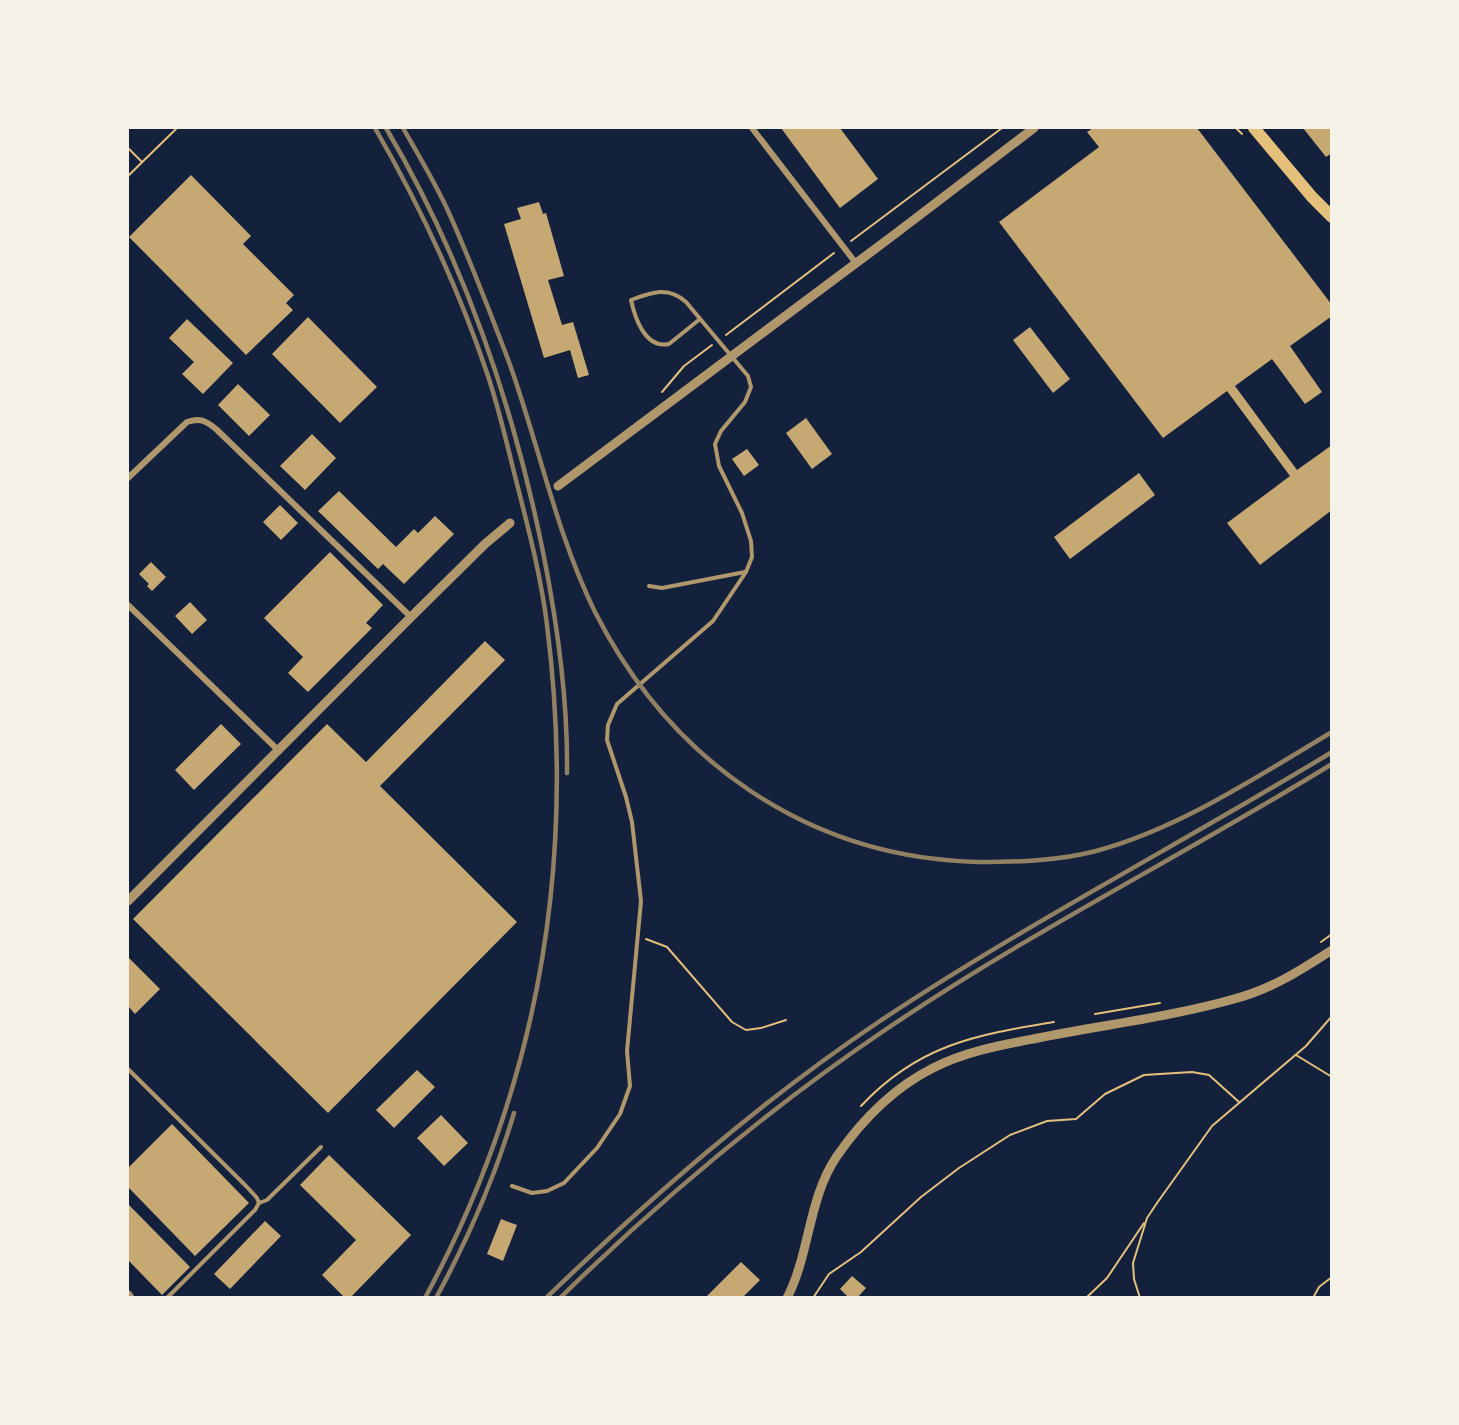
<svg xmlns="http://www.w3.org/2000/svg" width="1459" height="1425" viewBox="0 0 1459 1425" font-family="'Times New Roman',serif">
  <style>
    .building { fill: #c6a872 }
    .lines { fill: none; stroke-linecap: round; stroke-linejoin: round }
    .path { stroke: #e5c07b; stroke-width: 2 }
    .service { stroke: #b1986c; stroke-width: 4 }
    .minor { stroke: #b1986c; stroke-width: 6 }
    .tertiary { stroke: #b1986c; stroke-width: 9 }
    .primary { stroke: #e5c07b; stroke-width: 12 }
    .rail { stroke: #918062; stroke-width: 4.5 }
  </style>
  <rect width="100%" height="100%" fill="#14213d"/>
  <!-- building -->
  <g class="building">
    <path d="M 781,128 L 840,128 L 878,179 L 840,208 Z"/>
    <path d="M 1093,128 L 1123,128 L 1124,129 L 1126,128 L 1197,128 L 1332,305 L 1332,316 L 1290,346 L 1322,392 L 1305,404 L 1272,359 L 1235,386 L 1297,470 L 1332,445 L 1332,510 L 1260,565 L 1227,523 L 1290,476 L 1227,391 L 1163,438 L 999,222 L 1099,147 L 1087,132 Z"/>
    <path d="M 1303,128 L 1332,128 L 1332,153 L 1326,157 Z"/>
    <path d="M 191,175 L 251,236 L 243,244 L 294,295 L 286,303 L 293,310 L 246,355 L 129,237 Z"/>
    <path d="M 539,202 L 543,214 L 546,213 L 564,276 L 548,280 L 562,325 L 573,322 L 589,375 L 578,378 L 570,350 L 544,358 L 504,224 L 521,219 L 517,208 Z"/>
    <path d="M 308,317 L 377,387 L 340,423 L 272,354 Z"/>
    <path d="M 187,319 L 233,363 L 203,394 L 182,374 L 194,362 L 169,338 Z"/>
    <path d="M 1030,327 L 1070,379 L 1053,393 L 1013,340 Z"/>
    <path d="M 238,384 L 270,415 L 249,436 L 218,405 Z"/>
    <path d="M 806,418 L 832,454 L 812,469 L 786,433 Z"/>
    <path d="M 312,434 L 336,458 L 305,490 L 280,466 Z"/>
    <path d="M 747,449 L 759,465 L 744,476 L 732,459 Z"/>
    <path d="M 1139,473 L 1155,495 L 1070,559 L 1054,537 Z"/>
    <path d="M 339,491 L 396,547 L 414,529 L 418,533 L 435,516 L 454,534 L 404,584 L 383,564 L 378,569 L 318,511 Z"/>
    <path d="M 280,505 L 298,523 L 281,540 L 263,522 Z"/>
    <path d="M 330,552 L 383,605 L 366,623 L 372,628 L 308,692 L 288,673 L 303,657 L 264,618 Z"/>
    <path d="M 151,562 L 166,577 L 152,591 L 147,586 L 149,584 L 139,574 Z"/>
    <path d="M 190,602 L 207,620 L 192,634 L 175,616 Z"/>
    <path d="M 485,641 L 505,660 L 380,786 L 517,922 L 328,1113 L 133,919 L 327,724 L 366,762 Z"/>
    <path d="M 221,724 L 241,744 L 194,790 L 175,770 Z"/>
    <path d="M 128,957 L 160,989 L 135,1014 L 128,1006 Z"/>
    <path d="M 417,1070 L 435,1087 L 394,1128 L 376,1110 Z"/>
    <path d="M 441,1115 L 468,1143 L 444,1166 L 417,1138 Z"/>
    <path d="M 172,1124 L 249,1203 L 195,1256 L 128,1187 L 128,1168 Z"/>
    <path d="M 329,1155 L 411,1235 L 350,1298 L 345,1298 L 322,1275 L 356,1240 L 300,1185 Z"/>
    <path d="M 128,1204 L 190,1267 L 162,1295 L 128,1260 Z"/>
    <path d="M 501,1219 L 517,1225 L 503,1261 L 487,1254 Z"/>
    <path d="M 265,1221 L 281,1236 L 230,1289 L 214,1274 Z"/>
    <path d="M 741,1262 L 760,1280 L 742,1298 L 705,1298 Z"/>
    <path d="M 852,1276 L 866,1288 L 857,1298 L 849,1298 L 840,1289 Z"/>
  </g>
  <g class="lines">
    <!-- path -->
    <g class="path">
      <path d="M 1236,128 L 1242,134"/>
      <path d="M 128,148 L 142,162"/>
      <path d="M 128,176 L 177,128"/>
      <path d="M 851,241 L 1002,128"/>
      <path d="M 726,335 L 834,253"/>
      <path d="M 662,392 L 684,366 L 712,345"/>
      <path d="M 646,939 L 667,947 L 732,1022 L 746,1030 L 761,1028 L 786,1020"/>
      <path d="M 1321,942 L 1332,934"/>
      <path d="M 1095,1014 L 1160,1003"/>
      <path d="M 1296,1055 L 1332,1077"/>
      <path d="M 861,1106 C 918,1045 975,1035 1054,1022"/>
      <path d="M 813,1298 L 829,1274 L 861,1252 L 921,1197 L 959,1168 L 1010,1135 L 1047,1121 L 1076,1119 L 1105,1094 L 1144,1075 L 1192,1072 L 1209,1075 L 1239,1102"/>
      <path d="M 1086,1298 L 1107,1278 L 1144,1223"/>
      <path d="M 1140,1298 L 1134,1279 L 1133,1263 L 1147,1218 L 1157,1203 L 1212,1126 L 1306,1046 L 1332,1016"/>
      <path d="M 1313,1298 L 1319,1287 L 1332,1277"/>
    </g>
    <!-- service -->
    <g class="service">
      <path d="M 649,586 L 662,588 L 745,572"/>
      <path d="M 128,1069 L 246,1186 L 257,1198 L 259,1203"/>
      <path d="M 512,1186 L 532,1193 L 547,1191 L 564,1183 L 597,1148 L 620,1114 L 630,1086 L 627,1051 L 641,901 L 632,822 L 626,797 L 607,740 L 608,725 L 617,704 L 713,621 L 746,572 L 752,557 L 751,541 L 742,513 L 719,466 L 715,444 L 721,431 L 745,402 L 751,387 L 748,376 L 686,302 C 669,286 652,292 631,300 C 635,318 645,349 669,344 L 700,319"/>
      <path d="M 167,1298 L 255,1210 L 259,1203 L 267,1200 L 321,1147"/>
    </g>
    <!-- minor -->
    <g class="minor">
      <path d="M 752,128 L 855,262"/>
      <path d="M 128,478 L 187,422 C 200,418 205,420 216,429 L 411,617"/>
      <path d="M 128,605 L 278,750"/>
    </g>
    <!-- tertiary -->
    <g class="tertiary">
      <path d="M 558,486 L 895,234 L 1034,128"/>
      <path d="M 128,901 L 411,617 L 485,544 L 510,523"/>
      <path d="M 128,1295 L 130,1298"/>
      <path d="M 787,1298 C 810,1254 808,1198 837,1156 C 862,1120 893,1088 933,1068 C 966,1051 1002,1045 1038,1038 C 1103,1025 1170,1017 1234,999 C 1270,990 1301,970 1332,950"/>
    </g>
    <!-- primary -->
    <path class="primary" d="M 1254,128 L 1312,197 L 1332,217"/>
    <!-- rail -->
    <g class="rail">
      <path d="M 375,128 C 420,206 458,287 487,373 C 499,408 507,445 516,480 C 528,527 541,576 547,625 C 577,862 539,1087 425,1298"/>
      <path d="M 386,128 C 464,260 514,406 544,557 C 558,628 568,700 567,773"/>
      <path d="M 403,128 C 419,156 436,184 449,213 C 471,262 490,312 509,362 C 539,445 556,533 595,612 C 671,762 809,858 978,862 C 1017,862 1058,861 1096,851 C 1179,829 1258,776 1332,732"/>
      <path d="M 436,1298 C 468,1239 495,1177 514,1113"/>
      <path d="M 546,1298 C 651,1197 759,1102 880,1021 C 1026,924 1182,843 1332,752"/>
      <path d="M 560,1298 C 661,1199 768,1109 885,1030 C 1028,933 1184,855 1332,764"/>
    </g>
  </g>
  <!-- border -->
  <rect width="1459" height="1425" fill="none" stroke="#f6f1e7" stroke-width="258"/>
</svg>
